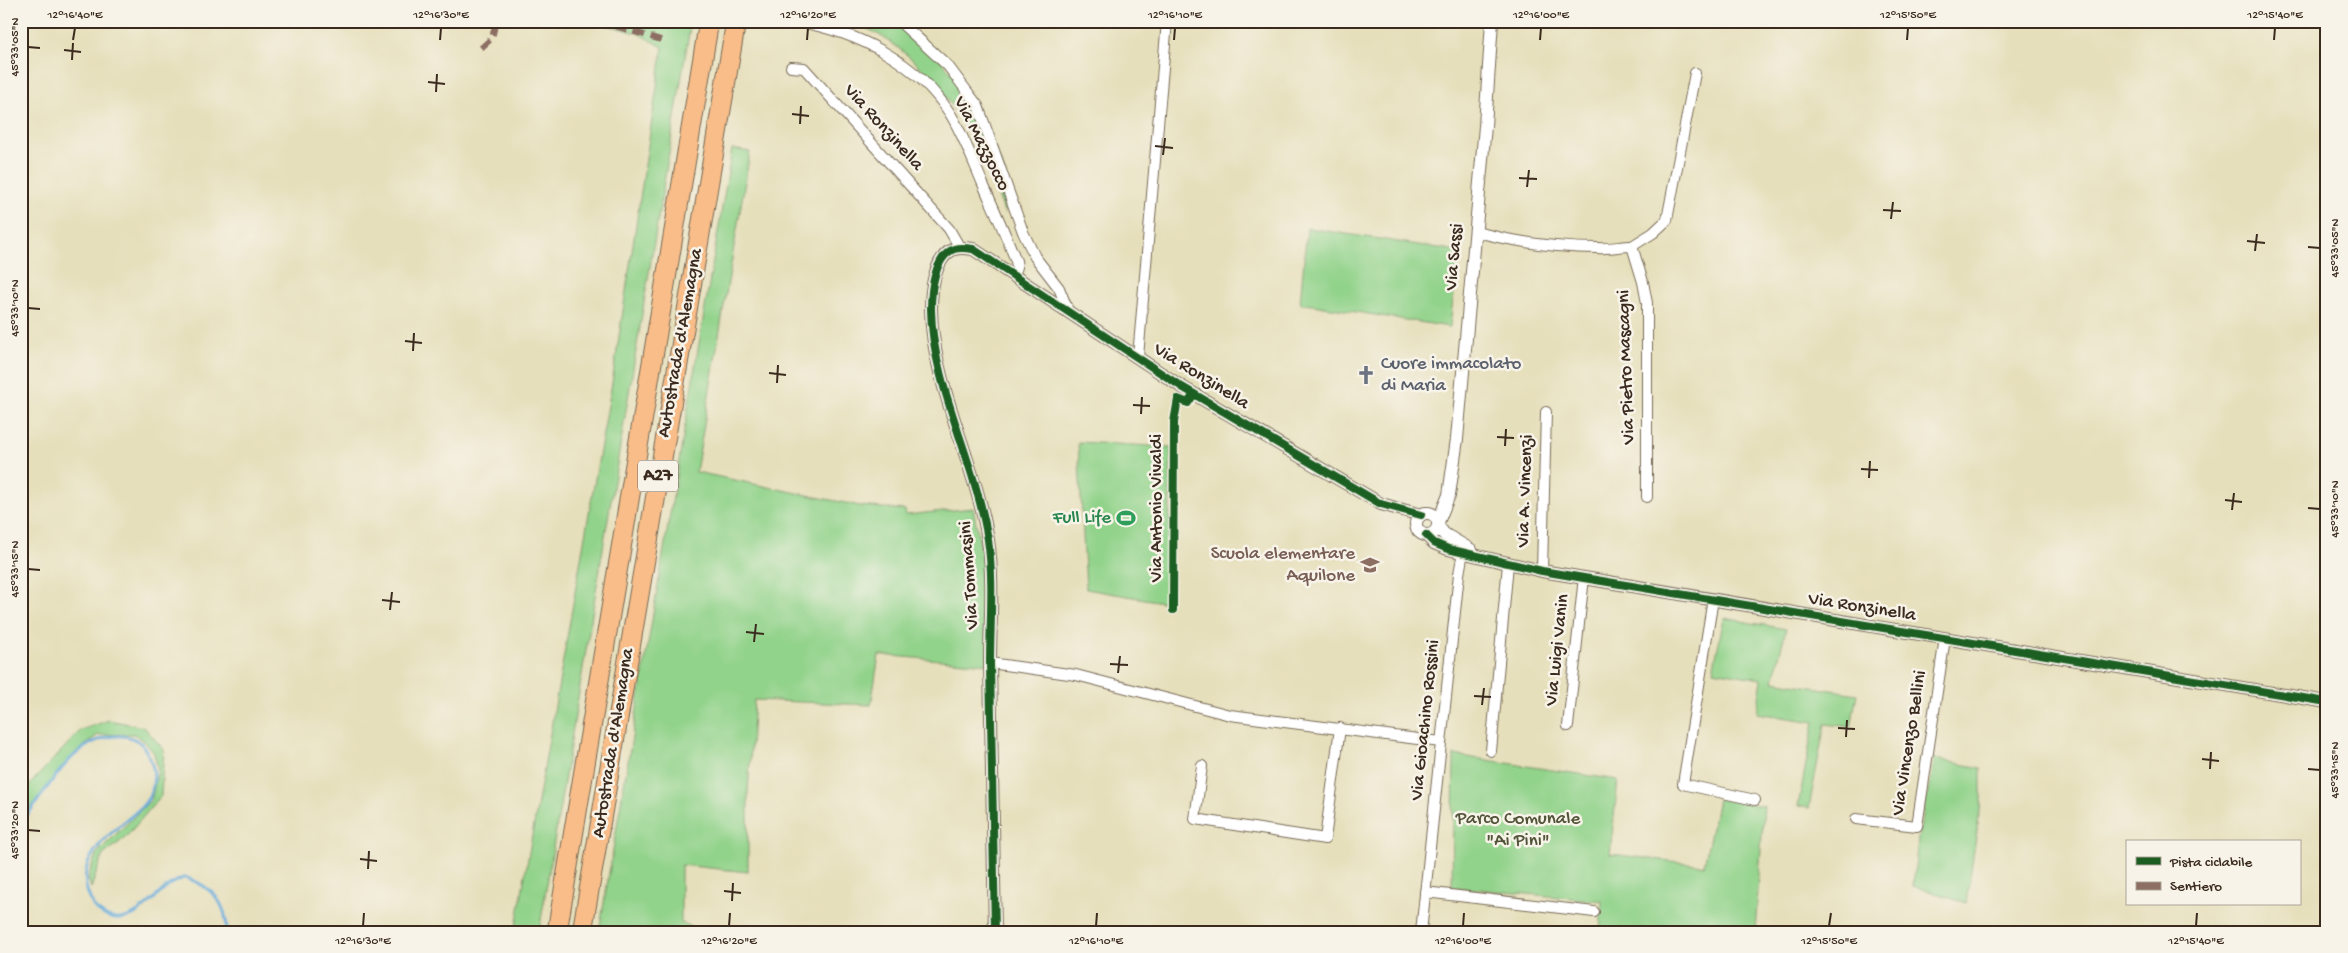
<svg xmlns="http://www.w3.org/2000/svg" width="2348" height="953" viewBox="0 0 2348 953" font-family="'Gochi Hand',sans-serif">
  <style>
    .green { fill: #92d38b; stroke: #667e54 }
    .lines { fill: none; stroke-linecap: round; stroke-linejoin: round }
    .stream { stroke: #64abdb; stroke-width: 3 }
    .minor-casing { stroke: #776955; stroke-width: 12 }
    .tertiary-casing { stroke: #776955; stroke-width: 14 }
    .motorway-casing { stroke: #776955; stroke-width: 21 }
    .minor { stroke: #fff; stroke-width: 10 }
    .tertiary { stroke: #fff; stroke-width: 12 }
    .motorway { stroke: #f8bd88; stroke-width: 19 }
    .quiet { stroke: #8d6e63; stroke-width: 6; stroke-dasharray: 12 6; stroke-linecap: butt }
    .cycleway-casing { stroke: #f7f3e8; stroke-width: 11 }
    .cycleway { stroke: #1b5e20; stroke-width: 8 }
    .ticks { fill: none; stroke: #3b2a1e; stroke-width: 2 }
    .labels { text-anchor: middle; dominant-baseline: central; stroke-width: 5; stroke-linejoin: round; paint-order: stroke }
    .shield { fill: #f7f3e8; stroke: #73665b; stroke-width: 1 }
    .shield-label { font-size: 18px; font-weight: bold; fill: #3b2a1e }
    .street-label { font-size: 19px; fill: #3b2a1e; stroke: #f7f3e8 }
    .worship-label { font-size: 19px; fill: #5b616d; stroke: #f7f3e8; text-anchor: start }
    .leisure-label { font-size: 19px; fill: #27864d; stroke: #f7f3e8; text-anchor: end }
    .education-label { font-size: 19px; fill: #785e54; stroke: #f7f3e8; text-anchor: end }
    .park-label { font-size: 19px; fill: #515439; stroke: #f7f3e8 }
    .neatline { fill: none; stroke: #3b2a1e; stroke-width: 2 }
    .ticks-label { font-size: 12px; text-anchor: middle; fill: #3b2a1e }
  </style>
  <rect width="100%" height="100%" fill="#f7f3e8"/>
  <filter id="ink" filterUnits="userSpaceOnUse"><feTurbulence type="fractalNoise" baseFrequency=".02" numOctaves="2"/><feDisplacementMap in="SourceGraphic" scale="10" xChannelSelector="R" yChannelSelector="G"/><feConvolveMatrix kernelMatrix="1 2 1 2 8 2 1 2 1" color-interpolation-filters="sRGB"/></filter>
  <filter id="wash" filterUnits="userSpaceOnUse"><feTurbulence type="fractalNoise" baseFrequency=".0096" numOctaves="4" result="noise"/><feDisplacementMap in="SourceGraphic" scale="20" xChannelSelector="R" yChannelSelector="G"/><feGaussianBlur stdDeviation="1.12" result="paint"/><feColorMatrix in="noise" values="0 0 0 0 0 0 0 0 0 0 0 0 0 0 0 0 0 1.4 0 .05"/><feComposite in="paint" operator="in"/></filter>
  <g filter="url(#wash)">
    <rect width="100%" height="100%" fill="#e6dfbb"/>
    <!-- green -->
    <g class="green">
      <path d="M 592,21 L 691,21 L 539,932 L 515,932 L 612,383 L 663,47 L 637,33 Z"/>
      <path d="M 849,21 L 893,21 L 923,38 L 972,98 L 1005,172 L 1005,214 C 977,136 931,50 849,21 Z"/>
      <path d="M 732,149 L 750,152 L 696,472 L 860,506 L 905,510 L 906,515 L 973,508 L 983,558 L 989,664 L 879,655 L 871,705 L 754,700 L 748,792 L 748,872 L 681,865 L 681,923 L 710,932 L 599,932 Z"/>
      <path d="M 1307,228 L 1458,251 L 1450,327 L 1300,303 Z"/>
      <path d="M 1078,442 L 1171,447 L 1168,603 L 1086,589 Z"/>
      <path d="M 1724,618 L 1786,629 L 1773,681 L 1857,694 L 1851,727 L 1825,724 L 1809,808 L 1798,806 L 1814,722 L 1757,713 L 1762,679 L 1713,671 Z"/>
      <path d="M 109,720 L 144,727 L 164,750 L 161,796 L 125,838 L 103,855 L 91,888 L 88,878 L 96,854 L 151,800 L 158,770 L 154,753 L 144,741 L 134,734 L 98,735 L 74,754 L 21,820 L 21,801 L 31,783 L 81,730 Z"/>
      <path d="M 1454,755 L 1618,780 L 1610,854 L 1704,865 L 1718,799 L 1764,806 L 1755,932 L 1600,932 L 1602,901 L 1452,887 Z"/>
      <path d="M 1935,759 L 1981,768 L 1981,804 L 1966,903 L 1913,886 L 1918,838 Z"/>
    </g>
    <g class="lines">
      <!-- stream -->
      <path class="stream" d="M 21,823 C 47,792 73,735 120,736 C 128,736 138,739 143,746 C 153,761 157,775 151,792 C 148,803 137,811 129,818 C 100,842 71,865 93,905 C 95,910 100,912 104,915 C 129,930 152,899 168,886 C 173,882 180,880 185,877 C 212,887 227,902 227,932"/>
    </g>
  </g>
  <g filter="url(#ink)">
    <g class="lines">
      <!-- minor casing -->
      <g class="minor-casing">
        <g id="minor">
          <path d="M 796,21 C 857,32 917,61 951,115 C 964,137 973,161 983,184 C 994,209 1006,235 1016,261 L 1017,267 L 1014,275"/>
          <path d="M 899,21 L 948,66 L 978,106 L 1023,232 L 1035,257 L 1059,288 L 1069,313"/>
          <path d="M 791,67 L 804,68 L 949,229 L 960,248"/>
          <path d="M 1476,232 C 1515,242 1557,248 1598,248 C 1609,249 1621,246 1632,246 L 1643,282 L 1647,303 L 1647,497"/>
          <path d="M 1632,246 L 1653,233 L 1667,220 L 1695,73"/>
          <path d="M 1138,357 L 1167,21"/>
          <path d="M 1542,571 L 1546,412"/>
          <path d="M 1713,599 L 1683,784 L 1755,800"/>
          <path d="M 990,663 L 1076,675 L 1230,715 L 1441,742"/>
          <path d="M 1568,726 L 1584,577"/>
          <path d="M 1491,751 L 1508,564"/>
          <path d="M 1202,766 L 1195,819 L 1325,839 L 1340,728"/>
          <path d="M 1856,819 L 1917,826 L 1945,638"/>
          <path d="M 1425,892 L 1594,912"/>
          <path d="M 1421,932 L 1459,574 L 1463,552"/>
        </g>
      </g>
      <!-- tertiary casing -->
      <g class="tertiary-casing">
        <g id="tertiary">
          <circle cx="1427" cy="524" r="11"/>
          <path d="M 1438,522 L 1449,495 L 1457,439 L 1485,126 L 1492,21"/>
          <path d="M 1438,526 L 1444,534 L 1471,550"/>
          <path d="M 1426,535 L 1434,543 L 1448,549 L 1542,571 L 2327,702"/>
          <path d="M 995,932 C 993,842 991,753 990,664 C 990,623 994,580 988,540 C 976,463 932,385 931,309 C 931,291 934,257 954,249 C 960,247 967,248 973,249 L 1182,387 L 1381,504 L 1421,515"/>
        </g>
      </g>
      <!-- motorway casing -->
      <g class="motorway-casing">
        <g id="motorway">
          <path d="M 557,932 L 709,21"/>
          <path d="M 582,932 L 736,21"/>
        </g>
      </g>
      <!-- minor -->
      <use href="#minor" class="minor"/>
      <!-- tertiary -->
      <use href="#tertiary" class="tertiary"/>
      <!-- motorway -->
      <use href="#motorway" class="motorway"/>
      <!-- quiet -->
      <g class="quiet">
        <path d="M 599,21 L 661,40"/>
        <path d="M 481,48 L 492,38 L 496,21"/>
      </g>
      <!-- cycleway casing -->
      <g class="cycleway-casing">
        <g id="cycleway">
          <path d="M 1426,535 L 1434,543 L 1448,549 L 1542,571 L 2327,702"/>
          <path d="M 1173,610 L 1174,422 L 1178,399 L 1188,403 L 1194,394"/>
          <path d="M 995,932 C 993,842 991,753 990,664 C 990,623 994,580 988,540 C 976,463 932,385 931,309 C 931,291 934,257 954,249 C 960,247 967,248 973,249 L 1182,387 L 1381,504 L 1421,515"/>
        </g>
      </g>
      <!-- cycleway -->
      <use href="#cycleway" class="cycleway"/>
    </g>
  </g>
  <!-- ticks -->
  <path class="ticks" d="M 73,40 L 75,28M 440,40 L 441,28M 807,40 L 808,28M 1174,40 L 1175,28M 1540,40 L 1541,28M 1907,40 L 1908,28M 2274,40 L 2275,28M 28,47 L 40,48M 64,50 L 81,52M 72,60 L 73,43M 428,82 L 445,84M 436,92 L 437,74M 792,114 L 809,116M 800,124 L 801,106M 1155,146 L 1173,148M 1163,155 L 1165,138M 1519,178 L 1537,179M 1527,187 L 1529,170M 1883,210 L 1901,211M 1891,219 L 1893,202M 2247,241 L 2265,243M 2308,247 L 2320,248M 2255,251 L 2257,234M 28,308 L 40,309M 405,341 L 422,343M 413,351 L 414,333M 769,373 L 786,375M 777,383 L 778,365M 1133,405 L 1150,406M 1141,414 L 1142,397M 1497,437 L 1514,438M 1505,446 L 1506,429M 1861,469 L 1878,470M 1869,478 L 1870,461M 2225,500 L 2242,502M 2308,508 L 2320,509M 2232,510 L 2234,493M 28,569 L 40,570M 382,600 L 400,602M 390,610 L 392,592M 746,632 L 764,634M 754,642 L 756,624M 1110,664 L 1128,665M 1118,673 L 1120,656M 1474,696 L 1491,697M 1482,705 L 1484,688M 1838,728 L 1855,729M 1846,737 L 1847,720M 2202,759 L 2219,761M 2210,769 L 2211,752M 2308,769 L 2320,770M 28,830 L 40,831M 360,859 L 377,861M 368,869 L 369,851M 724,891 L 741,893M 732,901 L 733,883M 363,926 L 364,913M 729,926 L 730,913M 1096,926 L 1097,913M 1463,926 L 1464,913M 1829,926 L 1831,913M 2196,926 L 2197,913"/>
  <!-- icons -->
  <defs>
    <g id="church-bare" transform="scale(1.5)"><path d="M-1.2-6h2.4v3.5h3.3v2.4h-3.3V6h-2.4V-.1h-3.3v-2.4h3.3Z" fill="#6b7280" stroke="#f7f3e8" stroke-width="2.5" paint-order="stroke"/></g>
    <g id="stadium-bare" transform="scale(1.5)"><path d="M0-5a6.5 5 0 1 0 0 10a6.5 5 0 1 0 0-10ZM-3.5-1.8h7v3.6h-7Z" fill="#2e9e5b" stroke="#f7f3e8" stroke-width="2.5" paint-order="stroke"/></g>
    <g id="school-bare" transform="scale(1.5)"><path d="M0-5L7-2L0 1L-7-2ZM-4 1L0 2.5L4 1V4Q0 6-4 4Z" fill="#8d6e63" stroke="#f7f3e8" stroke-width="2.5" paint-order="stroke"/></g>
  </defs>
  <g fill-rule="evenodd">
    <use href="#church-bare" x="1366" y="375"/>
    <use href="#stadium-bare" x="1126" y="518"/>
    <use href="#school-bare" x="1370" y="565"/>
  </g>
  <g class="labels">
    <!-- shield labels -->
    <rect class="shield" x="638" y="460.5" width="40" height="31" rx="4"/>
    <g class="shield-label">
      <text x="658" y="476">A27</text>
    </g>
    <!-- street labels -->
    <g class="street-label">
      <text transform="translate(883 128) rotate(48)">Via Ronzinella</text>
      <text transform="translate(981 144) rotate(63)">Via Mazzocco</text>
      <text transform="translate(1455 257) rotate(-85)">Via Sassi</text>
      <text transform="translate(681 343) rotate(-80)">Autostrada d'Alemagna</text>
      <text transform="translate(1627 367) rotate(-92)">Via Pietro Mascagni</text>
      <text transform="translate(1201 377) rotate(32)">Via Ronzinella</text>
      <text transform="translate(1526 491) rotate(-88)">Via A. Vincenzi</text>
      <text transform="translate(1157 508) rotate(-90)">Via Antonio Vivaldi</text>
      <text transform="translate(970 575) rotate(-94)">Via Tommasini</text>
      <text transform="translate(1862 608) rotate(9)">Via Ronzinella</text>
      <text transform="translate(1558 650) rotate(-84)">Via Luigi Vanin</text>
      <text transform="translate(1426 720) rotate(-84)">Via Gioachino Rossini</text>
      <text transform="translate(614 743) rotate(-81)">Autostrada d'Alemagna</text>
      <text transform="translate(1910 743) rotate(-81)">Via Vincenzo Bellini</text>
    </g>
    <!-- worship labels -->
    <g class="worship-label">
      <text x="1381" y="364">Cuore immacolato<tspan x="1381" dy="22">di Maria</tspan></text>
    </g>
    <!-- leisure labels -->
    <g class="leisure-label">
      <text x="1111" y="518">Full Life</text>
    </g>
    <!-- education labels -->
    <g class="education-label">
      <text x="1355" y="554">Scuola elementare<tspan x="1355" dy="22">Aquilone</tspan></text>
    </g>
    <!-- park labels -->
    <g class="park-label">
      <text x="1518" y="819">Parco Comunale<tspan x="1518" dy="22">"Ai Pini"</tspan></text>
    </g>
  </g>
  <!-- margin -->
  <rect width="2348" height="953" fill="none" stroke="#f7f3e8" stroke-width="55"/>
  <!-- legend -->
  <rect x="2126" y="840" width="175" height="65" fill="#f7f3e8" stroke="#aca397"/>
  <rect x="2136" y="857" width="25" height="8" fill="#1b5e20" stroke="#aca397"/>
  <text x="2170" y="866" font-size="15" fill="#3b2a1e">Pista ciclabile</text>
  <rect x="2136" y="882" width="25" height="8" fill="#8d6e63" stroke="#aca397"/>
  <text x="2170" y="890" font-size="15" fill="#3b2a1e">Sentiero</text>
  <rect x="28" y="28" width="2292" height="898" class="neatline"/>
  <g class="ticks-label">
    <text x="75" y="18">12°16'40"E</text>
    <text x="441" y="18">12°16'30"E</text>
    <text x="808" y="18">12°16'20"E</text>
    <text x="1175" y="18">12°16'10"E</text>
    <text x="1541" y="18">12°16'00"E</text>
    <text x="1908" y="18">12°15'50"E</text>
    <text x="2275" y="18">12°15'40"E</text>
    <text transform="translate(14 47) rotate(-90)" y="4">45°33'05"N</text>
    <text transform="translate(2334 248) rotate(-90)" y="4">45°33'05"N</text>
    <text transform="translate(14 308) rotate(-90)" y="4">45°33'10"N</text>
    <text transform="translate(2334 509) rotate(-90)" y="4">45°33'10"N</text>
    <text transform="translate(14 569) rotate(-90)" y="4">45°33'15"N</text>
    <text transform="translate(2334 770) rotate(-90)" y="4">45°33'15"N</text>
    <text transform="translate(14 830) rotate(-90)" y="4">45°33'20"N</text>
    <text x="363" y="944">12°16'30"E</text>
    <text x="729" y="944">12°16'20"E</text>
    <text x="1096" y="944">12°16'10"E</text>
    <text x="1463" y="944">12°16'00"E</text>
    <text x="1829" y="944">12°15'50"E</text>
    <text x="2196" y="944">12°15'40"E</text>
  </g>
</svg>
